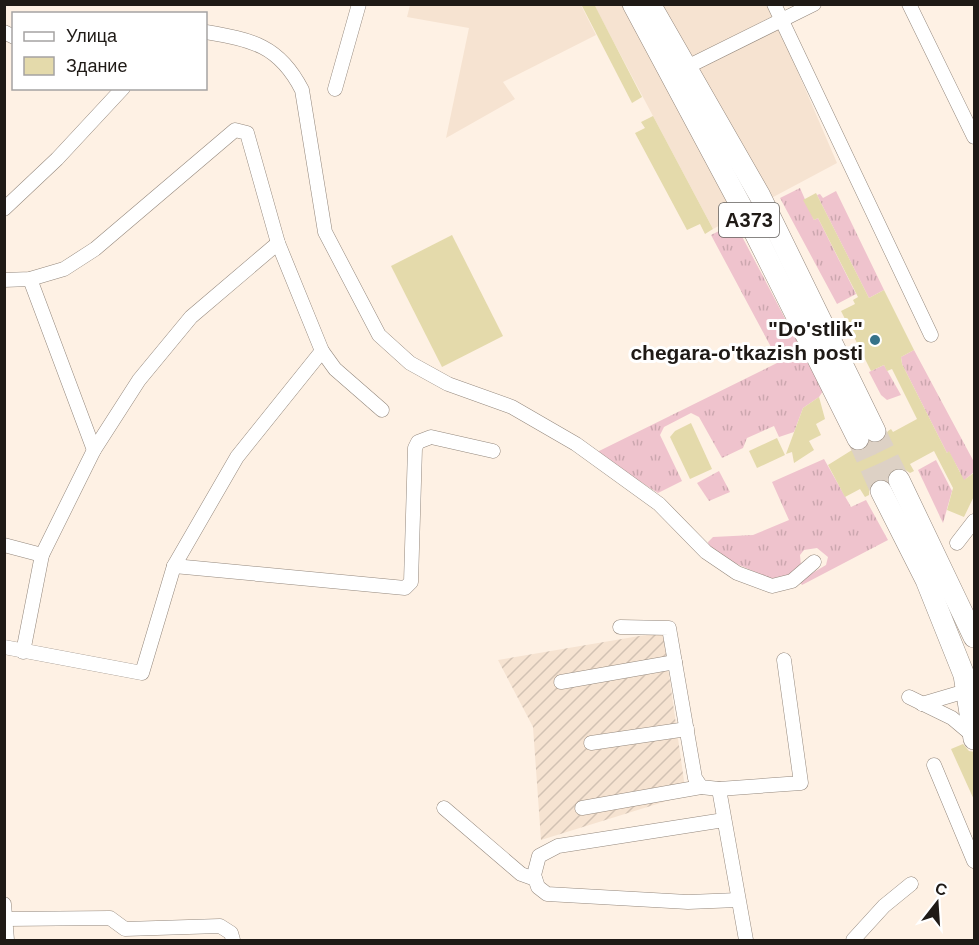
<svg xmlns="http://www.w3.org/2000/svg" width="979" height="945" viewBox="0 0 979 945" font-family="Helvetica,sans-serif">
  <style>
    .built { fill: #f6e3d1 }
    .industrial { fill: url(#industrial-furrows) }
    .grass { fill: url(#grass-tufts) }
    .building { fill: #e4daab }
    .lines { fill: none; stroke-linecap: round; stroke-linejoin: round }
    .highway-tunnel { stroke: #ddd1c5; stroke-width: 21; stroke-dasharray: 21 10; stroke-linecap: butt }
    .minor-casing { stroke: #94887d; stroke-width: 15 }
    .highway-casing { stroke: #94887d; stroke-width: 22 }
    .minor { stroke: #fff; stroke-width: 14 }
    .highway { stroke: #fff; stroke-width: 21 }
    .poi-dot { fill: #357289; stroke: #fff; stroke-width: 2 }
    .labels { text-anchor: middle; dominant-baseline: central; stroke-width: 6; stroke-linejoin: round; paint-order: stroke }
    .shield { fill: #fff; stroke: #625f5c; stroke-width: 1.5 }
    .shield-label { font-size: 20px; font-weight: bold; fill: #1f1a16 }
    .poi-label { font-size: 21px; font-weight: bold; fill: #1f1a16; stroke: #fff; text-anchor: end }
  </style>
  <defs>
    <pattern id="industrial-furrows" width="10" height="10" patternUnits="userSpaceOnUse" patternTransform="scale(1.5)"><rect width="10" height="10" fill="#f6e3d1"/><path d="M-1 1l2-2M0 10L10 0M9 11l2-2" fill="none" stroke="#d2c2b3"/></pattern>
    <pattern id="grass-tufts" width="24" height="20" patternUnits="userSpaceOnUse" patternTransform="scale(1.5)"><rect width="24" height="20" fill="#efc3cd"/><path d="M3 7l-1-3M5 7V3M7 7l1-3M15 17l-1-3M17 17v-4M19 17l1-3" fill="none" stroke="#cca7af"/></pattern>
  </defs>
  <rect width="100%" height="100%" fill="#fef1e4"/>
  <!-- built -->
  <g class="built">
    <path d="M 410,5 L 581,5 L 596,35 L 503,82 L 515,99 L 446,138 L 469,28 L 407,17 Z"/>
    <path d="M 594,5 L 769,5 L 837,163 L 713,229 Z"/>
  </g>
  <!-- industrial -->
  <path class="industrial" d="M 663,632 L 686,795 L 541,840 L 533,727 L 498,660 Z"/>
  <!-- grass -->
  <g class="grass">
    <path d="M 800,188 L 814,220 L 818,218 L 856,294 L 837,304 L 780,198 Z"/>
    <path d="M 836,191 L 884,290 L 869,298 L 817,195 L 820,194 L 823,198 Z"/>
    <path d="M 735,223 L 823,391 L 819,397 L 803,408 L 794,432 L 779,437 L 774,426 L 747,438 L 743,448 L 722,458 L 699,417 L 691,413 L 664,427 L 660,435 L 682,481 L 658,493 L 595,453 L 779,362 L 711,235 Z"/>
    <path d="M 914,350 L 974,462 L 974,472 L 961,483 L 960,472 L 949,452 L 947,453 L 902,364 L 901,357 Z"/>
    <path d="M 884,365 L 901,395 L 887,400 L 881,395 L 869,372 Z"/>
    <path d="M 824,459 L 851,507 L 866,500 L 888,540 L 802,585 L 799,581 L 826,565 L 828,557 L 817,548 L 804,550 L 800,555 L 801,566 L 790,578 L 771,579 L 710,552 L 708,542 L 713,537 L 753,535 L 789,520 L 772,482 Z"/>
    <path d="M 936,460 L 952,491 L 943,523 L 918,470 Z"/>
    <path d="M 719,471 L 730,492 L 709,501 L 697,483 Z"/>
  </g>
  <!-- building -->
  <g class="building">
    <path d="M 581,4 L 594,4 L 642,97 L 632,103 Z"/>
    <path d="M 653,116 L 713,229 L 705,234 L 700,224 L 687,230 L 635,133 L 645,128 L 641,122 Z"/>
    <path d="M 816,193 L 869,298 L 884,290 L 914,350 L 901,357 L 902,364 L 947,453 L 949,451 L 964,480 L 975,472 L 975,494 L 964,517 L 947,510 L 953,488 L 934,451 L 910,464 L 914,471 L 910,473 L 901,467 L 894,468 L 886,480 L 875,480 L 870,485 L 869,495 L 865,497 L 860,489 L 845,497 L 828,465 L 852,450 L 864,450 L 870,442 L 881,442 L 888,431 L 891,429 L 893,432 L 917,419 L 892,369 L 887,371 L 884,365 L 871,371 L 841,311 L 855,304 L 853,300 L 858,297 L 818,218 L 814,220 L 803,200 Z"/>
    <path d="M 452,235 L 503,336 L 442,367 L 391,266 Z"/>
    <path d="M 819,397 L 825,419 L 816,424 L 821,435 L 809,441 L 814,450 L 794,463 L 792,452 L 786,454 L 803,408 Z"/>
    <path d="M 691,423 L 712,469 L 690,479 L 670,437 L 675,431 Z"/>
    <path d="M 777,438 L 785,455 L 757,468 L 749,451 Z"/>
    <path d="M 963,744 L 969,751 L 975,752 L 975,802 L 951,749 Z"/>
  </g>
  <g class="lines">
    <!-- highway-tunnel -->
    <g class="highway-tunnel">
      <path d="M 875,431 L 899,480"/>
      <path d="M 858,439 L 881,491"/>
    </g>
    <!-- minor casing -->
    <g class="minor-casing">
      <g id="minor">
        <path d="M 774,4 L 931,335"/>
        <path d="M 909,4 L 974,137"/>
        <path d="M 4,32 L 14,37"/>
        <path d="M 206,32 C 252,40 279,45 302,90 L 325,232 L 379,335 L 410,363 L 448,384 L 512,407 L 576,444 L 659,504 L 706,552 L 737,573 L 772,586 L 792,581 L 814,562"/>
        <path d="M 685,68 L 814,4"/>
        <path d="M 335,89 L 359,4"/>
        <path d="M 4,209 L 57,159 L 123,88"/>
        <path d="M 30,279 L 94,450"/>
        <path d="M 4,280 L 30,279 L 64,269 L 95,249 L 235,130 L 247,133 L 278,243 L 322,351 L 237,457 L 174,566 L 142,673 L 4,647"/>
        <path d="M 322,351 L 335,369 L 382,410"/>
        <path d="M 957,543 L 974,521"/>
        <path d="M 4,545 L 42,555"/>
        <path d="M 174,566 L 405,588 L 411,582 L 415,448 L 418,442 L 431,437 L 493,451"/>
        <path d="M 620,627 L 669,628 L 695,778 L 701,787 L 719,789 L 801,783 L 784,660"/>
        <path d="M 23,652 L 42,555 L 94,450 L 139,380 L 191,317 L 278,243"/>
        <path d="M 561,682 L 675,662"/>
        <path d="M 909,697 L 952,718 L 971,734"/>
        <path d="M 922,704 L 966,691"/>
        <path d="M 591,743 L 687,729"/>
        <path d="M 934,765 L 974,861"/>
        <path d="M 719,789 L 746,940"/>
        <path d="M 444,808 L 521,874 L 535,879"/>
        <path d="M 582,808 L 701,787"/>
        <path d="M 724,820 L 558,846 L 539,856 L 534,875 L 538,887 L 547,894 L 688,902 L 738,900"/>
        <path d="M 4,904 L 7,940"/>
        <path d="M 6,919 L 110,918 L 125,929 L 220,926 L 231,933 L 233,940"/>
        <path d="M 853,940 L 884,906 L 911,884"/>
      </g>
    </g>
    <!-- highway casing -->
    <g class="highway-casing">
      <g id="highway">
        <path d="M 633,4 L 748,219 L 858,439"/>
        <path d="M 650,4 L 760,196 L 875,431"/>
        <path d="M 899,480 L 974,637"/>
        <path d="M 881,491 L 926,580 L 964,675 L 974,739"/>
      </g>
    </g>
    <!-- minor -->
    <use href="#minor" class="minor"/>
    <!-- highway -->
    <use href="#highway" class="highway"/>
  </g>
  <!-- markers -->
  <circle class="poi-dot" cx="875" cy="340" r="6"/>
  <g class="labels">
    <!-- shield labels -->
    <rect class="shield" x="719" y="203" width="60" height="34" rx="4.5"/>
    <g class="shield-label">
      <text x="749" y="220">A373</text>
    </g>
    <!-- poi labels -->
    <g class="poi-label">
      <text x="863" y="328">"Do'stlik"<tspan x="863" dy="24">chegara-o'tkazish posti</tspan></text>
    </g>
  </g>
  <!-- border -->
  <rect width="979" height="945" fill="none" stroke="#1f1a16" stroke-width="12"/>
  <!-- legend -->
  <rect x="12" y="12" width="195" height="78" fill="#ffffff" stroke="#a5a3a2" stroke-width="1.5"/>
  <rect x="24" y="32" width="30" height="9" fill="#ffffff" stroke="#a5a3a2" stroke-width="1.5"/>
  <text x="66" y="42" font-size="18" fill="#1f1a16">Улица</text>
  <rect x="24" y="57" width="30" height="18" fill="#e4daab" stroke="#a5a3a2" stroke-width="1.5"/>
  <text x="66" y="72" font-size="18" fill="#1f1a16">Здание</text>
  <!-- north arrow -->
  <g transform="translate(937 903) rotate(17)" stroke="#ffffff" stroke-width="4.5" paint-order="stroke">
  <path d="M0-4.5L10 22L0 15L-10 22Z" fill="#1f1a16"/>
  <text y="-9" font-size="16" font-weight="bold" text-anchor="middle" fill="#1f1a16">С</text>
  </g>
</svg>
